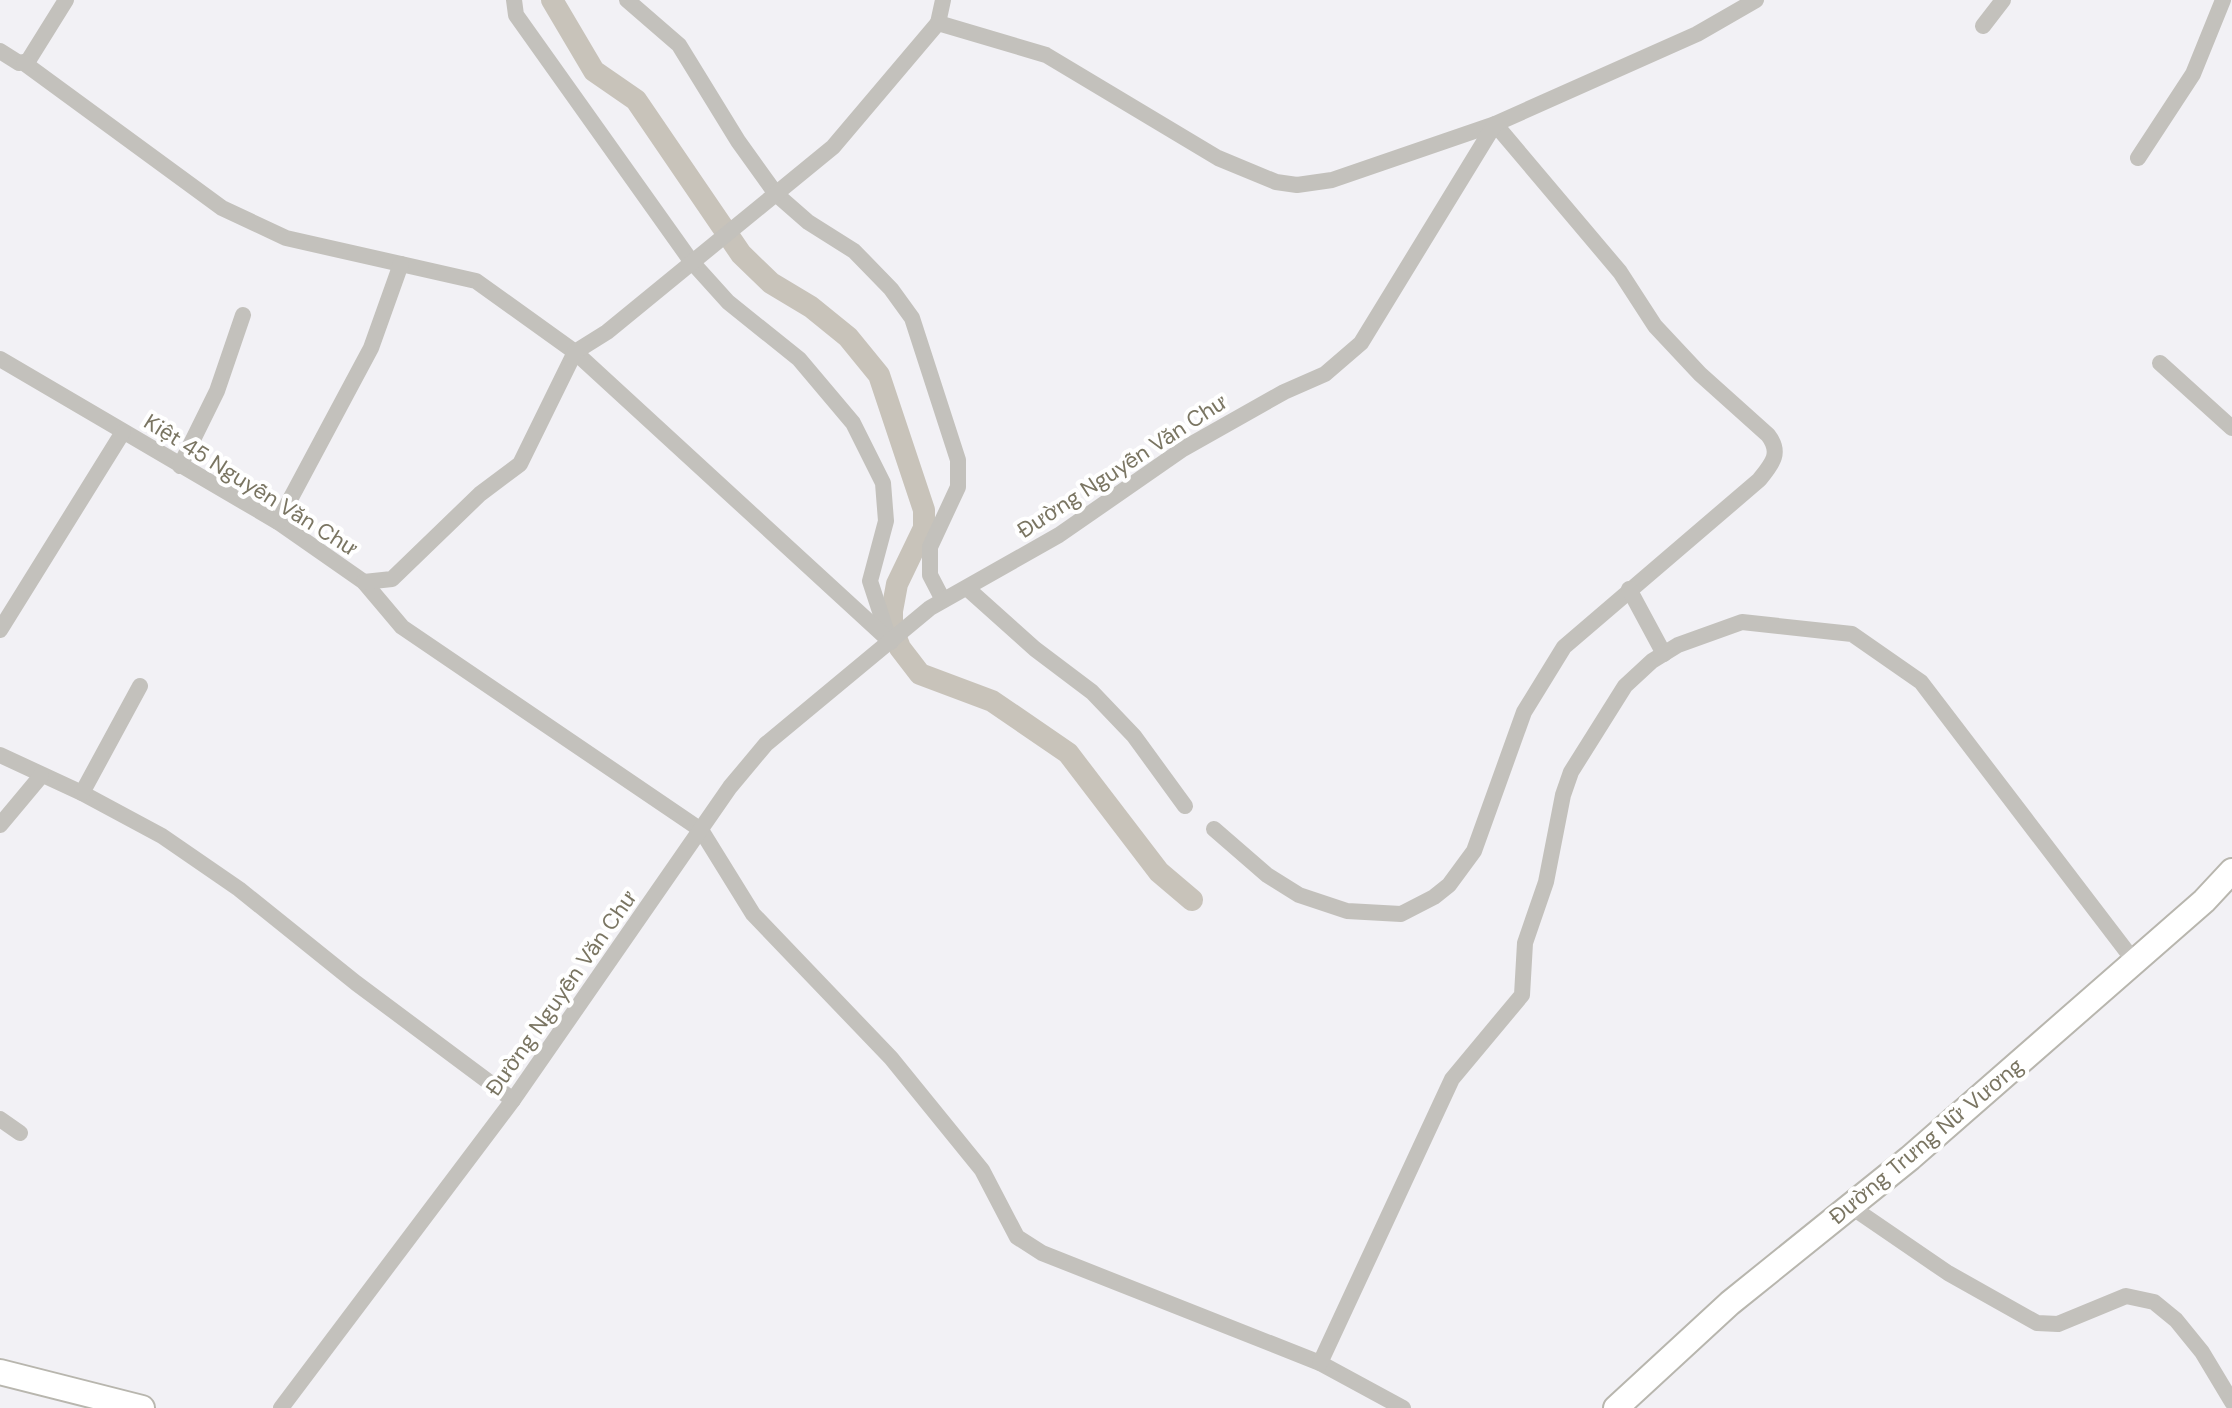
<svg xmlns="http://www.w3.org/2000/svg" width="2232" height="1408" viewBox="0 0 2232 1408" font-family="'DM Sans',sans-serif">
  <style>
    .lines { fill: none; stroke-linecap: round; stroke-linejoin: round }
    .canal { stroke: #c8c3ba; stroke-width: 22 }
    .secondary-casing { stroke: #b8b6ae; stroke-width: 28 }
    .street { stroke: #c3c1bc; stroke-width: 16 }
    .secondary { stroke: #fff; stroke-width: 24 }
    .labels { text-anchor: middle; dominant-baseline: central; stroke-width: 8; stroke-linejoin: round; paint-order: stroke }
    .street-label { font-size: 22px; fill: #7a7562; stroke: #fff }
  </style>
  <rect width="100%" height="100%" fill="#f2f1f5"/>
  <g class="lines">
    <!-- canal -->
    <path class="canal" d="M 552,0 L 594,71 L 636,100 L 741,254 L 771,283 L 811,307 L 848,337 L 879,375 L 924,510 L 924,528 L 897,584 L 892,611 L 892,627 L 900,648 L 920,674 L 992,701 L 1068,753 L 1159,872 L 1192,900"/>
    <!-- secondary casing -->
    <g class="secondary-casing">
      <g id="secondary">
        <path d="M 0,1372 L 142,1408"/>
        <path d="M 1616,1408 L 1730,1303 L 1910,1158 L 2204,901 L 2232,871"/>
      </g>
    </g>
    <!-- street -->
    <g class="street">
      <path d="M 514,0 L 516,15 L 691,261 L 728,302 L 799,359 L 853,423 L 883,483 L 886,521 L 870,581 L 887,633"/>
      <path d="M 627,0 L 679,45 L 738,141 L 776,194 L 808,222 L 854,251 L 891,289 L 912,318 L 958,460 L 958,487 L 930,547 L 930,575 L 943,600"/>
      <path d="M 938,23 L 943,0"/>
      <path d="M 1983,26 L 2003,0"/>
      <path d="M 0,51 L 19,63 L 28,61 L 66,0"/>
      <path d="M 24,63 L 222,208 L 286,238 L 476,281 L 575,352 L 891,642"/>
      <path d="M 2138,158 L 2193,74 L 2223,0"/>
      <path d="M 0,359 L 278,522 L 364,582 L 402,627 L 701,830 L 753,914 L 891,1058 L 982,1170 L 1017,1237 L 1042,1253 L 1320,1363 L 1403,1408"/>
      <path d="M 2160,363 L 2232,428"/>
      <path d="M 180,466 L 217,391 L 243,315"/>
      <path d="M 278,522 L 371,348 L 401,264"/>
      <path d="M 364,582 L 392,579 L 480,494 L 520,464 L 575,352 L 607,332 L 833,147 L 938,23 L 1046,55 L 1218,158 L 1276,182 L 1297,185 L 1332,180 L 1495,124 L 1620,272 L 1655,326 L 1700,374 L 1768,435 C 1782,453 1772,464 1759,480 L 1564,647 L 1524,712 L 1474,851 L 1449,885 L 1434,897 L 1401,914 L 1347,911 L 1299,895 L 1267,875 L 1214,829"/>
      <path d="M 968,589 L 1035,649 L 1092,692 L 1134,736 L 1185,806"/>
      <path d="M 1629,589 L 1664,654"/>
      <path d="M 0,630 L 123,432"/>
      <path d="M 0,755 L 82,793 L 162,836 L 239,889 L 356,983 L 513,1100"/>
      <path d="M 82,793 L 140,686"/>
      <path d="M 0,825 L 41,776"/>
      <path d="M 0,1119 L 20,1133"/>
      <path d="M 1850,1206 L 1948,1273 L 2037,1323 L 2058,1324 L 2126,1296 L 2154,1302 L 2176,1320 L 2202,1352 L 2232,1402"/>
      <path d="M 1320,1363 L 1452,1079 L 1522,995 L 1525,943 L 1546,882 L 1563,795 L 1571,772 L 1625,686 L 1652,661 L 1678,645 L 1742,622 L 1852,634 L 1921,682 L 2134,961"/>
      <path d="M 281,1408 L 513,1100 L 730,787 L 766,744 L 930,608 L 1059,535 L 1183,449 L 1284,392 L 1325,374 L 1361,343 L 1495,124 L 1697,34 L 1756,0"/>
    </g>
    <!-- secondary -->
    <use href="#secondary" class="secondary"/>
  </g>
  <g class="labels">
    <!-- street labels -->
    <g class="street-label">
      <text transform="translate(1122 466) rotate(-33)">Đường Nguyễn Văn Chư</text>
      <text transform="translate(251 485) rotate(32)">Kiệt 45 Nguyễn Văn Chư</text>
      <text transform="translate(561 993) rotate(-55)">Đường Nguyễn Văn Chư</text>
      <text transform="translate(1926 1141) rotate(-40)">Đường Trưng Nữ Vương</text>
    </g>
  </g>
</svg>
